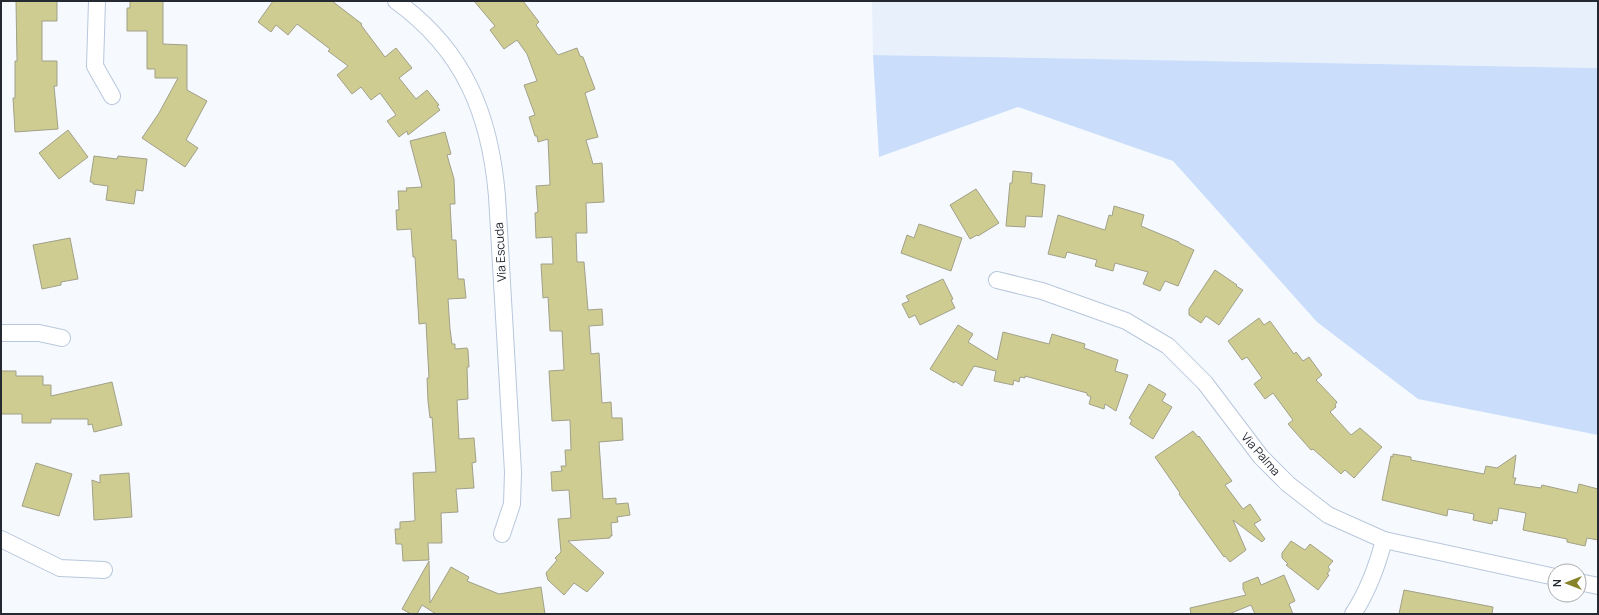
<svg xmlns="http://www.w3.org/2000/svg" width="1599" height="615" viewBox="0 0 1599 615" font-family="Manrope,sans-serif">
  <style>
    .built { fill: #e8f0fc }
    .green { fill: #cadefb }
    .building { fill: #cfcc91; stroke: #a1a089 }
    .lines { fill: none; stroke-linecap: round; stroke-linejoin: round }
    .street-casing { stroke: #b8c7dc; stroke-width: 18 }
    .street { stroke: #fff; stroke-width: 16 }
    .labels { text-anchor: middle; dominant-baseline: central; stroke-width: 4; stroke-linejoin: round; paint-order: stroke }
    .street-label { font-size: 12px; fill: #252a32; stroke: #fff }
  </style>
  <rect width="100%" height="100%" fill="#f6fafe"/>
  <!-- built -->
  <path class="built" d="M 872,1 L 1598,1 L 1598,68 L 873,55 Z"/>
  <!-- green -->
  <path class="green" d="M 873,55 L 1598,68 L 1598,435 L 1418,399 L 1317,322 L 1173,161 L 1018,107 L 879,157 Z"/>
  <!-- building -->
  <g class="building">
    <path d="M 16,1 L 57,1 L 57,21 L 42,21 L 42,61 L 57,61 L 57,86 L 54,86 L 58,129 L 15,132 L 13,98 L 15,98 L 15,61 L 17,61 Z"/>
    <path d="M 130,1 L 163,1 L 163,44 L 187,45 L 187,90 L 207,101 L 186,140 L 198,148 L 185,167 L 142,138 L 159,113 L 178,78 L 155,78 L 155,69 L 147,69 L 147,31 L 127,31 L 127,8 L 130,8 Z"/>
    <path d="M 273,1 L 332,1 L 362,24 L 361,25 L 385,57 L 396,48 L 412,68 L 399,78 L 416,99 L 427,90 L 439,105 L 437,106 L 440,110 L 408,135 L 407,131 L 399,137 L 387,121 L 396,115 L 380,93 L 371,100 L 361,87 L 352,94 L 337,75 L 348,66 L 328,51 L 330,49 L 297,24 L 288,35 L 276,25 L 271,32 L 258,22 Z"/>
    <path d="M 474,1 L 523,1 L 539,22 L 536,25 L 558,55 L 577,48 L 580,56 L 583,57 L 595,89 L 585,93 L 598,137 L 586,140 L 593,164 L 602,163 L 604,202 L 586,203 L 587,233 L 576,233 L 577,262 L 584,262 L 588,310 L 602,309 L 603,325 L 589,326 L 591,354 L 599,353 L 602,403 L 611,402 L 612,418 L 622,418 L 623,440 L 599,442 L 603,499 L 616,498 L 616,504 L 628,503 L 630,515 L 617,517 L 618,522 L 611,523 L 612,536 L 610,536 L 610,538 L 568,541 L 604,573 L 587,592 L 574,583 L 564,595 L 548,580 L 546,573 L 557,560 L 555,558 L 561,552 L 558,519 L 571,518 L 569,490 L 552,491 L 551,472 L 562,471 L 561,466 L 566,466 L 565,450 L 571,450 L 570,420 L 552,421 L 549,371 L 564,370 L 562,331 L 550,331 L 548,297 L 543,298 L 541,264 L 553,264 L 552,237 L 536,238 L 535,213 L 538,212 L 536,186 L 550,185 L 548,139 L 538,142 L 537,136 L 535,136 L 529,117 L 535,115 L 524,85 L 537,81 L 527,54 L 517,40 L 504,49 L 490,30 L 495,26 Z"/>
    <path d="M 68,130 L 88,157 L 59,179 L 39,153 Z"/>
    <path d="M 445,132 L 451,154 L 447,155 L 454,179 L 455,204 L 450,204 L 452,240 L 456,240 L 458,279 L 464,279 L 466,298 L 448,299 L 450,329 L 452,344 L 455,344 L 455,349 L 467,348 L 468,350 L 469,367 L 467,367 L 468,399 L 457,400 L 459,439 L 474,438 L 476,462 L 472,463 L 474,488 L 456,489 L 458,512 L 441,513 L 442,543 L 428,543 L 429,560 L 403,561 L 402,545 L 401,544 L 396,544 L 395,529 L 400,529 L 400,522 L 414,521 L 415,520 L 413,473 L 436,472 L 432,417 L 430,418 L 428,401 L 427,378 L 429,378 L 426,323 L 419,324 L 415,257 L 413,257 L 411,229 L 397,230 L 396,210 L 399,210 L 398,191 L 407,191 L 406,188 L 422,187 L 410,141 Z"/>
    <path d="M 94,156 L 117,159 L 118,156 L 147,159 L 143,191 L 136,190 L 134,204 L 106,200 L 108,186 L 93,184 L 93,182 L 90,182 Z"/>
    <path d="M 1013,171 L 1032,173 L 1031,183 L 1045,185 L 1042,217 L 1026,216 L 1025,227 L 1006,226 L 1010,183 L 1012,183 Z"/>
    <path d="M 976,189 L 999,223 L 978,236 L 977,235 L 970,239 L 950,205 Z"/>
    <path d="M 1114,206 L 1144,215 L 1141,226 L 1179,242 L 1179,243 L 1194,250 L 1178,286 L 1165,281 L 1160,291 L 1143,284 L 1148,272 L 1115,263 L 1113,271 L 1095,266 L 1097,260 L 1067,252 L 1065,258 L 1048,254 L 1058,215 L 1105,230 L 1109,215 L 1112,216 Z"/>
    <path d="M 919,224 L 962,238 L 951,271 L 901,253 L 907,235 L 914,238 Z"/>
    <path d="M 70,238 L 78,279 L 61,282 L 61,285 L 42,289 L 33,245 Z"/>
    <path d="M 1215,270 L 1237,285 L 1236,286 L 1243,290 L 1219,325 L 1206,316 L 1201,323 L 1189,315 L 1189,309 Z"/>
    <path d="M 943,279 L 953,299 L 951,300 L 955,308 L 920,325 L 915,315 L 909,318 L 902,304 L 909,301 L 906,296 Z"/>
    <path d="M 1259,318 L 1264,325 L 1270,321 L 1294,354 L 1296,352 L 1303,361 L 1309,357 L 1322,375 L 1316,380 L 1337,402 L 1335,405 L 1336,407 L 1330,412 L 1351,435 L 1360,428 L 1382,447 L 1354,478 L 1345,470 L 1341,474 L 1313,449 L 1311,450 L 1288,424 L 1293,420 L 1273,393 L 1265,399 L 1254,384 L 1262,378 L 1247,357 L 1242,360 L 1228,341 Z"/>
    <path d="M 958,325 L 973,334 L 968,342 L 997,360 L 1003,332 L 1049,344 L 1052,334 L 1085,344 L 1084,348 L 1118,360 L 1115,371 L 1128,375 L 1116,411 L 1105,404 L 1104,409 L 1089,404 L 1091,397 L 1087,395 L 1087,393 L 1025,376 L 1025,378 L 1020,377 L 1019,382 L 1014,380 L 1013,385 L 994,381 L 996,371 L 974,366 L 962,386 L 955,381 L 954,383 L 930,369 Z"/>
    <path d="M 1,371 L 16,371 L 16,376 L 43,376 L 43,385 L 51,385 L 51,396 L 112,382 L 122,425 L 94,432 L 92,424 L 88,425 L 88,419 L 51,419 L 51,423 L 22,423 L 22,414 L 1,414 Z"/>
    <path d="M 1149,384 L 1166,394 L 1162,401 L 1172,407 L 1153,439 L 1130,424 L 1132,420 L 1129,418 Z"/>
    <path d="M 1193,431 L 1198,437 L 1199,436 L 1232,481 L 1225,485 L 1243,509 L 1250,504 L 1261,520 L 1254,524 L 1265,539 L 1262,542 L 1233,520 L 1246,550 L 1230,562 L 1225,556 L 1224,557 L 1179,494 L 1180,493 L 1155,457 Z"/>
    <path d="M 1393,454 L 1411,457 L 1411,460 L 1484,474 L 1486,466 L 1497,468 L 1516,455 L 1513,478 L 1516,478 L 1514,484 L 1541,488 L 1542,485 L 1577,493 L 1579,484 L 1598,489 L 1598,540 L 1587,538 L 1585,546 L 1567,542 L 1567,539 L 1523,530 L 1526,513 L 1499,508 L 1497,521 L 1493,520 L 1492,524 L 1473,520 L 1474,514 L 1448,509 L 1447,516 L 1382,500 L 1391,456 L 1393,457 Z"/>
    <path d="M 36,463 L 72,474 L 59,516 L 22,506 Z"/>
    <path d="M 129,473 L 132,517 L 94,520 L 92,480 L 100,483 L 100,475 Z"/>
    <path d="M 1291,541 L 1305,550 L 1310,544 L 1333,561 L 1328,567 L 1330,570 L 1327,574 L 1329,575 L 1318,590 L 1286,565 L 1288,564 L 1282,558 L 1282,553 Z"/>
    <path d="M 429,561 L 430,603 L 451,567 L 469,577 L 467,581 L 499,594 L 541,587 L 545,614 L 436,614 L 422,605 L 417,614 L 411,614 L 402,609 Z"/>
    <path d="M 1284,575 L 1295,601 L 1289,604 L 1293,614 L 1255,614 L 1251,605 L 1229,614 L 1191,614 L 1190,608 L 1246,595 L 1243,589 L 1243,583 L 1258,577 L 1261,585 Z"/>
    <path d="M 1404,590 L 1493,607 L 1492,614 L 1399,614 Z"/>
  </g>
  <g class="lines">
    <!-- street casing -->
    <g class="street-casing">
      <g id="street">
        <path d="M 97,1 L 95,66 L 112,96"/>
        <path d="M 396,1 C 464,50 490,114 497,196 L 513,472 L 512,504 L 502,534"/>
        <path d="M 997,280 L 1042,291 L 1126,321 L 1168,346 L 1205,383 L 1261,457 L 1288,484 L 1328,515 L 1384,540 L 1555,577"/>
        <path d="M 1,333 L 39,333 L 62,338"/>
        <path d="M 1,539 L 60,568 L 104,570"/>
        <path d="M 1579,582 L 1598,586"/>
        <path d="M 1353,614 C 1368,591 1377,567 1384,540"/>
      </g>
    </g>
    <!-- street -->
    <use href="#street" class="street"/>
  </g>
  <g class="labels">
    <!-- street labels -->
    <g class="street-label">
      <text transform="translate(500 252) rotate(-93)">Via Escuda</text>
      <text transform="translate(1261 454) rotate(49)">Via Palma</text>
    </g>
  </g>
  <!-- border -->
  <rect width="1599" height="615" fill="none" stroke="#252a32" stroke-width="4"/>
  <!-- north arrow -->
  <g transform="translate(1567 583) rotate(270)"><circle r="19" fill="#ffffff" stroke="#a8aaad"/>
  <path d="M0-3L7 15L0 10L-7 15Z" fill="#88822a"/>
  <text y="-6" font-size="11" font-weight="bold" text-anchor="middle" fill="#252a32">N</text>
  </g>
</svg>
